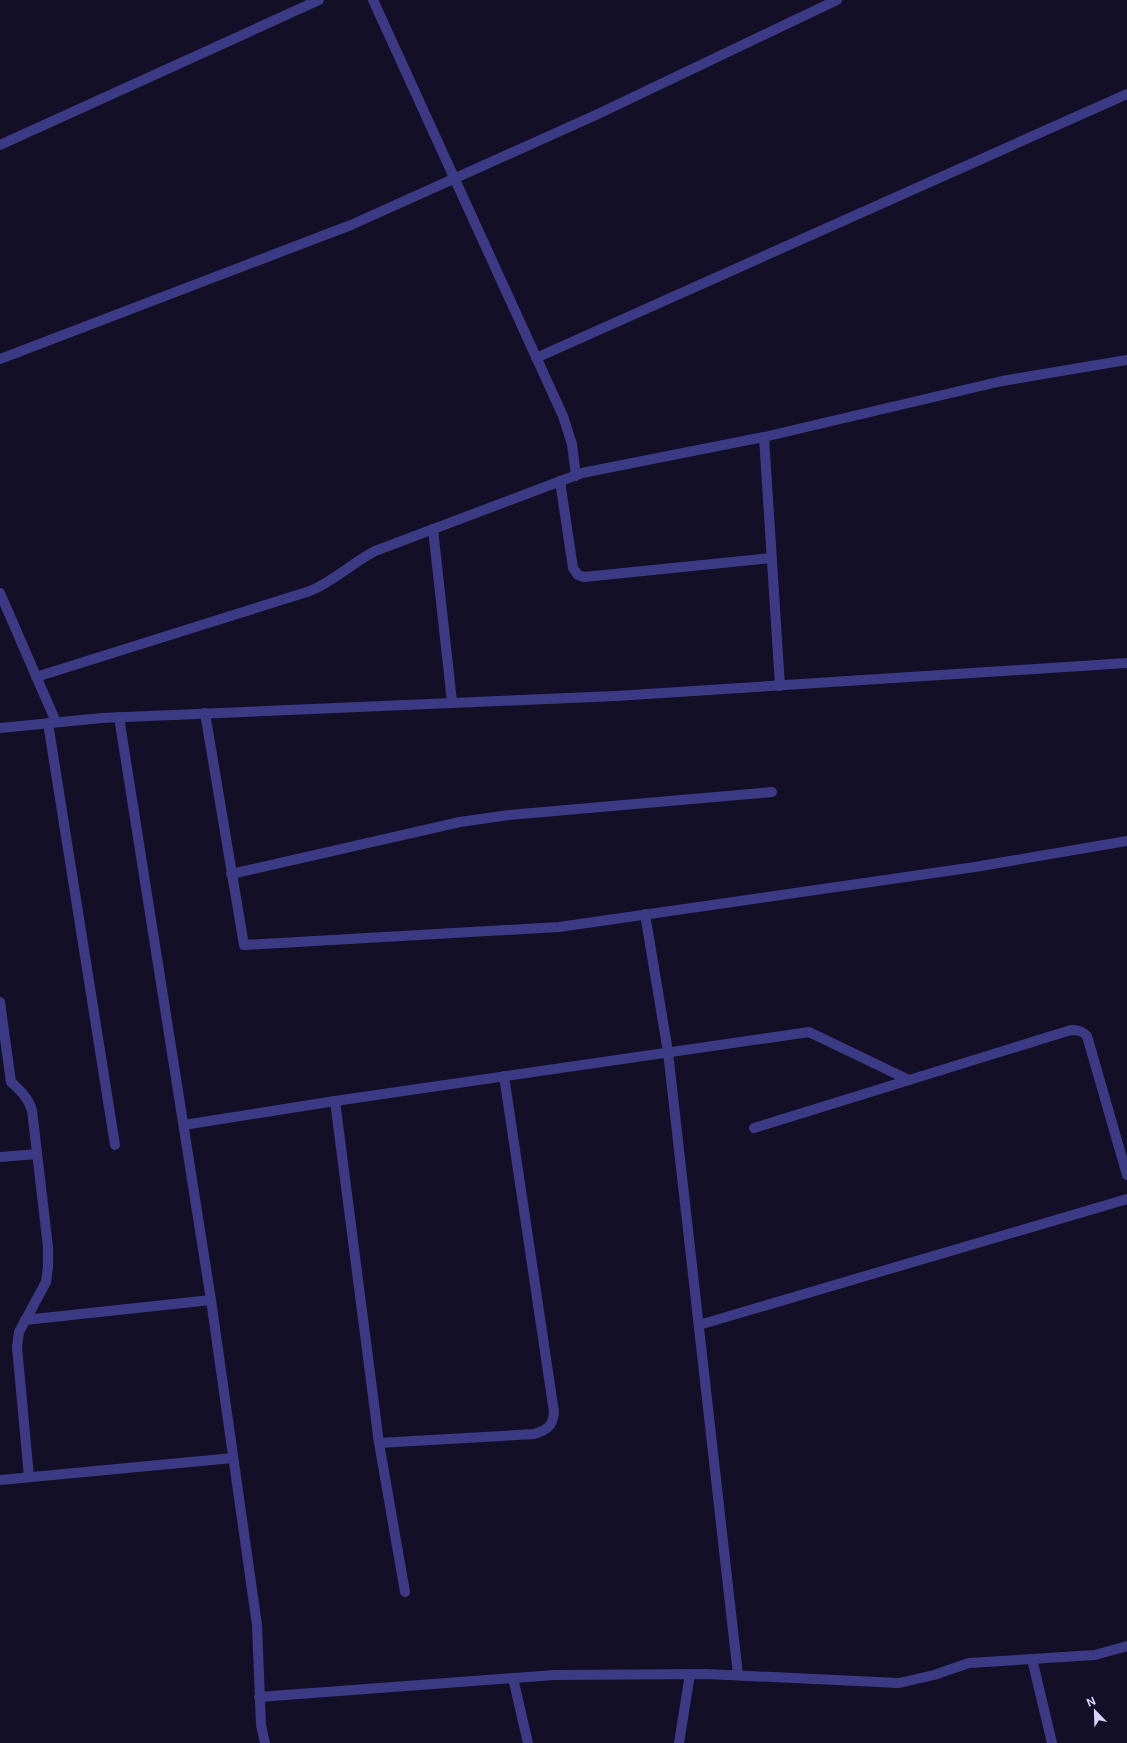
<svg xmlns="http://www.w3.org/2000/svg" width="1127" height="1743" viewBox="0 0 1127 1743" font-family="Inter,sans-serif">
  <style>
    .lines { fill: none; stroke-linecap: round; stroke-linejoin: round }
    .minor { stroke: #3d3a85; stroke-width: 10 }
  </style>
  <rect width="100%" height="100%" fill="#130f26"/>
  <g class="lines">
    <!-- minor -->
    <g class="minor">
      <path d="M 373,0 L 563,416 L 572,444 L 576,476"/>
      <path d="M 0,145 L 319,0"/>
      <path d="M 536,358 L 1127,94"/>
      <path d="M 0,359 L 351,225 L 598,114 L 837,0"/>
      <path d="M 764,437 L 780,686"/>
      <path d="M 560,481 L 573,568 L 578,575 L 584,577 L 771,558"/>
      <path d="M 433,529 L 452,702"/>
      <path d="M 0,593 L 56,722"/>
      <path d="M 36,677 L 310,591 C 334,581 352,563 375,551 L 582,473 L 764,437 L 1002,381 L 1127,360"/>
      <path d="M 205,713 L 244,945 L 559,927 L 975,867 L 1127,841"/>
      <path d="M 119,717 L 211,1300 L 257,1625 L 261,1725 L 265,1743"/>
      <path d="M 48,723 L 115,1145"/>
      <path d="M 0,728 L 102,718 L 616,696 L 1127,663"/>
      <path d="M 231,874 L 460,822 L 509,815 L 772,792"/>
      <path d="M 645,914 L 668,1052 L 738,1675"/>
      <path d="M 0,1002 L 11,1082 C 21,1091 28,1098 32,1110 L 48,1247 L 48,1267 L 46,1282 L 19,1332 L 17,1347 L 29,1477"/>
      <path d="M 335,1101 L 379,1443 L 405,1592"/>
      <path d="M 184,1125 L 335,1101 L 809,1032 L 909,1080"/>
      <path d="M 754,1128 L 1071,1030 C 1078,1030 1082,1031 1087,1036 L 1127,1175"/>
      <path d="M 0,1157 L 37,1154"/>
      <path d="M 25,1320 L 211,1300"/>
      <path d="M 699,1325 L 1127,1199"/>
      <path d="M 379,1443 L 534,1434 C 547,1430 553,1426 554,1412 L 504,1076"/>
      <path d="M 0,1480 L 233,1458"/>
      <path d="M 1032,1659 L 1052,1743"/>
      <path d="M 513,1678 L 528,1743"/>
      <path d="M 259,1697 L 554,1675 L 706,1674 L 899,1683 L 934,1675 L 969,1663 L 1095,1655 L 1127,1646"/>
      <path d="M 679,1743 L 690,1674"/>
    </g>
  </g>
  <!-- north arrow -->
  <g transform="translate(1095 1711) rotate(337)" stroke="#130f26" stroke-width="3" paint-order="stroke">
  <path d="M0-3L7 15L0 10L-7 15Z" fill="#d9d4ff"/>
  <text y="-6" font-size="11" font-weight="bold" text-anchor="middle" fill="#d9d4ff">N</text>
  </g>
</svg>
